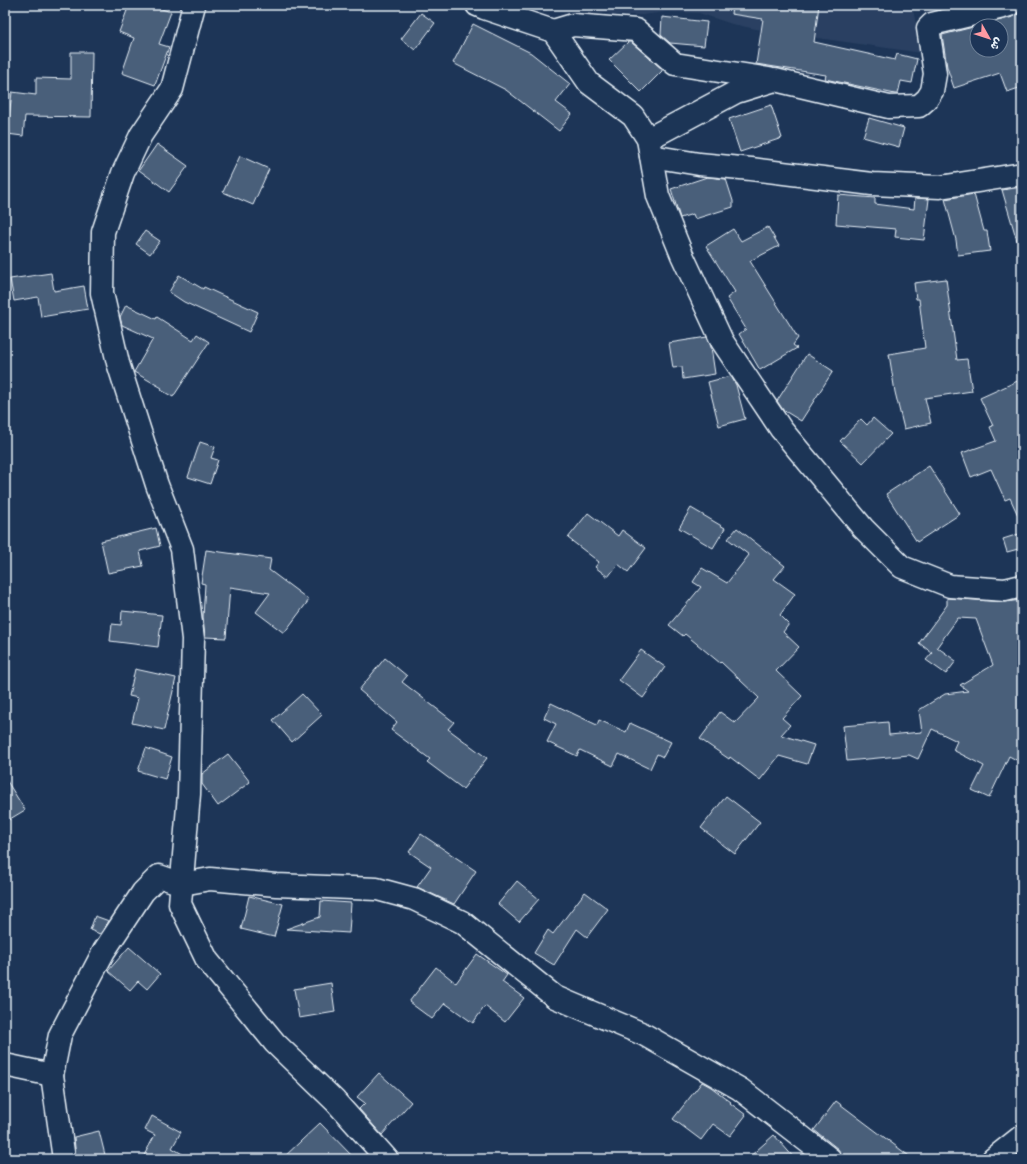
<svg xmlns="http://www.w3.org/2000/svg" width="1027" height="1164" viewBox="0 0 1027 1164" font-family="Mynerve,'Playpen Sans Arabic',sans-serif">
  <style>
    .built { fill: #2a4162 }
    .building { fill: #495e7a; stroke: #e8f1f8 }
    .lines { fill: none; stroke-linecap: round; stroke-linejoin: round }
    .minor-casing { stroke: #e8f1f8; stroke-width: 25 }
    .minor { stroke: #1d3557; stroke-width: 22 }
  </style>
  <rect width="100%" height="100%" fill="#1d3557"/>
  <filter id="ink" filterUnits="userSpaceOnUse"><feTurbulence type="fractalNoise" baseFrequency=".025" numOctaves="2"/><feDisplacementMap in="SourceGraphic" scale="8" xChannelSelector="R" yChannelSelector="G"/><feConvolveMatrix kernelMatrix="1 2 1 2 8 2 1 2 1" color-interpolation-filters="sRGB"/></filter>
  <g filter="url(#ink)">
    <!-- built -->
    <path class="built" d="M 581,5 L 912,5 L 922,53 L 756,29 L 732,24 L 699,13 L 666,12 L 642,15 L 615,15 L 581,7 Z"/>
    <!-- building -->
    <g class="building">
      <path d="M 129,5 L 149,5 L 171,12 L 159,44 L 169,47 L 155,85 L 122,73 L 134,38 L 119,32 Z"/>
      <path d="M 732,5 L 819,5 L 814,42 L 895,60 L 897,54 L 917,59 L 912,83 L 901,81 L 898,94 L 895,94 L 825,79 L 826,75 L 756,64 L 763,19 L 731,14 Z"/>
      <path d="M 1020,9 L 1022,9 L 1022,87 L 1007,92 L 1000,73 L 954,88 L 947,67 L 942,35 L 977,26 L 977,50 L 1001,50 L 1001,26 L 977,26 L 1013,17 L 1018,14 Z"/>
      <path d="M 421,13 L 435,23 L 415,50 L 401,39 Z"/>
      <path d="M 662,17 L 707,22 L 704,46 L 670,43 L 661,35 Z"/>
      <path d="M 473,24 L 531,53 L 570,84 L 556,102 L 572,114 L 559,131 L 506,90 L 453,63 Z"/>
      <path d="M 628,42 L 631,42 L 662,69 L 662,71 L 641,92 L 609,60 Z"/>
      <path d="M 71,52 L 92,52 L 91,117 L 25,116 L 23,136 L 7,134 L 12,92 L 36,95 L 36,78 L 71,79 Z"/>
      <path d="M 771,105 L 782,138 L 740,152 L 729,119 Z"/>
      <path d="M 869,118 L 904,128 L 899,147 L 863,137 Z"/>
      <path d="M 157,144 L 188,166 L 169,192 L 139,170 Z"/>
      <path d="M 240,156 L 269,169 L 253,205 L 223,192 Z"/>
      <path d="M 707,177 L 726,179 L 733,201 L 733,207 L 695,219 L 693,214 L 680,218 L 671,189 Z"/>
      <path d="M 1022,187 L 1022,243 L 1018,244 L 1002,190 Z"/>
      <path d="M 974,194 L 984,231 L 987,231 L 990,251 L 958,255 L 956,240 L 945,199 Z"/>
      <path d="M 838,195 L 875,198 L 875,204 L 914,209 L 915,198 L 929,199 L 924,240 L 895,237 L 896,229 L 836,224 Z"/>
      <path d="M 768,227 L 779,246 L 750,261 L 798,338 L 793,345 L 797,348 L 760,370 L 739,334 L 746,329 L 727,298 L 735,292 L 706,246 L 733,229 L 741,241 Z"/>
      <path d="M 145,231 L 160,241 L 150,254 L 136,244 Z"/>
      <path d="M 51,273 L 54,291 L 84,286 L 88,309 L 41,317 L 38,297 L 14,301 L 10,279 Z"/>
      <path d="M 179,275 L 203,289 L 204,287 L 258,312 L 249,332 L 184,302 L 169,292 Z"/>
      <path d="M 946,279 L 957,360 L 967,359 L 972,391 L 925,398 L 931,423 L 904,429 L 895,392 L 889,354 L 925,348 L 919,299 L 916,299 L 914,283 Z"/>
      <path d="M 126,305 L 156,319 L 157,317 L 193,340 L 197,334 L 209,342 L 173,397 L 161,390 L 162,388 L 134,372 L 153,339 L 122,325 L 120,317 Z"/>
      <path d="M 707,337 L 711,347 L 715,374 L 683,379 L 682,367 L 673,368 L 669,343 Z"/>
      <path d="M 807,354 L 833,371 L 801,421 L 783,410 L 777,401 Z"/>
      <path d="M 731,376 L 736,385 L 745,419 L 719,426 L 708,382 Z"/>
      <path d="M 1022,379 L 1022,524 L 1010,498 L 1005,500 L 991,469 L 971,477 L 962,453 L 996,441 L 990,427 L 993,426 L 980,398 Z"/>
      <path d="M 873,418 L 891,434 L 863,463 L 840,441 L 861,419 L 867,425 Z"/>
      <path d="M 200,442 L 215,447 L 211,458 L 218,460 L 210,484 L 188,477 Z"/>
      <path d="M 929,466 L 960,514 L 917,542 L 886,494 Z"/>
      <path d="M 691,508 L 725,528 L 713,548 L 679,528 Z"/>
      <path d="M 588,513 L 618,536 L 622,530 L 646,548 L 628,572 L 618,564 L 608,577 L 595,567 L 599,562 L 568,538 Z"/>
      <path d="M 156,528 L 160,546 L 140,551 L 143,566 L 108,573 L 101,541 Z"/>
      <path d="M 737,528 L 785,566 L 774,579 L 795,594 L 780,615 L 789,624 L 783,632 L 799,647 L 776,671 L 802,696 L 782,718 L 790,725 L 781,735 L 814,745 L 807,764 L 779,756 L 760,780 L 730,757 L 729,759 L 700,739 L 720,712 L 735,723 L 759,698 L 721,662 L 720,663 L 685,634 L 683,636 L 669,625 L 701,587 L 693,582 L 702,568 L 727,583 L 749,555 L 728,539 Z"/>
      <path d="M 1022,533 L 1022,548 L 1007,552 L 1003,539 Z"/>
      <path d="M 206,550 L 271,559 L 269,570 L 309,600 L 284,633 L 256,612 L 270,593 L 230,587 L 226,638 L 205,637 L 203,617 L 205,584 L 201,583 Z"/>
      <path d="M 947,598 L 1004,602 L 1022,600 L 1022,763 L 1009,756 L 989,798 L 972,790 L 984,766 L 953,750 L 957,741 L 932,729 L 918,759 L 909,755 L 847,761 L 843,726 L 888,722 L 889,735 L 922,732 L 919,710 L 945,694 L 968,691 L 960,685 L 993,665 L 976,619 L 958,618 L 937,647 L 956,661 L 946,674 L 926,660 L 932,653 L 919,643 L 947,605 Z"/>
      <path d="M 122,611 L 162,615 L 158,647 L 110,641 L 112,624 L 121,625 Z"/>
      <path d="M 641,650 L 665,667 L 643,698 L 619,680 Z"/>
      <path d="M 385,658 L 407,676 L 402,682 L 454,722 L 448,729 L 487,758 L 463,789 L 427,762 L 430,759 L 391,730 L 397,722 L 359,690 Z"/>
      <path d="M 135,669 L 176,678 L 164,730 L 132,723 L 138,698 L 129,696 Z"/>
      <path d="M 302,694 L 322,715 L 292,742 L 273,720 Z"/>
      <path d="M 551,703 L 597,725 L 599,720 L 626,732 L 630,723 L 671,742 L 663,757 L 657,754 L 650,769 L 619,754 L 613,766 L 580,750 L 577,756 L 547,742 L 556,724 L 544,718 Z"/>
      <path d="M 146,748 L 172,757 L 165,779 L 138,771 Z"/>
      <path d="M 228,754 L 250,782 L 218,806 L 202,784 L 202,774 Z"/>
      <path d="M 5,778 L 25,810 L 5,822 Z"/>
      <path d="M 726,796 L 760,822 L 735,854 L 701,828 Z"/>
      <path d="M 421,834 L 476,871 L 454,904 L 417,887 L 431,867 L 409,852 Z"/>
      <path d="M 517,881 L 539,899 L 519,922 L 498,904 Z"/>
      <path d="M 585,892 L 608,909 L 587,937 L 577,929 L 554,965 L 534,953 L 548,930 L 553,934 Z"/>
      <path d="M 249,896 L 283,904 L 274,937 L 241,929 Z"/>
      <path d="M 321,901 L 351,903 L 349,933 L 286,929 L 320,917 Z"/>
      <path d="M 95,916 L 109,921 L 100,934 L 90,930 Z"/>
      <path d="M 129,947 L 160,974 L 147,989 L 138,981 L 130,990 L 108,971 Z"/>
      <path d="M 477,954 L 507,975 L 502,982 L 524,998 L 505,1022 L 485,1006 L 473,1023 L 445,1003 L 432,1019 L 409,1002 L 436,967 L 456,983 Z"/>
      <path d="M 331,983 L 335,1012 L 299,1018 L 294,989 Z"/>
      <path d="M 379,1073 L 411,1102 L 382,1135 L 359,1109 L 365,1103 L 357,1097 Z"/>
      <path d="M 702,1082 L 711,1087 L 731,1102 L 730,1103 L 746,1115 L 730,1136 L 713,1124 L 701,1140 L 673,1119 Z"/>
      <path d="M 836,1101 L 913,1159 L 847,1159 L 842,1155 L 838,1149 L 814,1130 Z"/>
      <path d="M 152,1116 L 181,1132 L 172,1148 L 191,1159 L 142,1159 L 155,1135 L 145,1130 Z"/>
      <path d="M 320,1123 L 355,1159 L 282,1159 Z"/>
      <path d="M 99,1131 L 106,1159 L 76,1159 L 74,1137 Z"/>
      <path d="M 774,1135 L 795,1159 L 747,1159 Z"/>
    </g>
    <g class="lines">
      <!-- minor casing -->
      <g class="minor-casing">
        <g id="minor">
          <path d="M 194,5 L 172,89 L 141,135 L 123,173 L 103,232 L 102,293 L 118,363 L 157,485 L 182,549 L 193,639 L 189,794 L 180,904 L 207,960 L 275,1043 L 335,1101 L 387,1159"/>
          <path d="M 477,5 L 484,8 L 553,31 L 589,83 L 633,116 L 648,139 L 658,196 L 682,255 L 722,341 L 781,429 L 863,528 L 902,567 L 950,586 L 1005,590 L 1022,586"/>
          <path d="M 553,31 L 573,25 L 636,30 L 675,64 L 769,79"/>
          <path d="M 648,139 L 736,92 L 775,80 L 889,107 L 919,106 L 927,99 L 932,91 L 935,74 L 928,28 L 932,24 L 1003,7 L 1009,5"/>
          <path d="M 651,156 L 699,164 L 751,169 L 872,184 L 940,187 L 1022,174"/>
          <path d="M 5,1065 L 52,1075"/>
          <path d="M 64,1159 L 52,1075 L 60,1035 L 104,951 L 143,892 L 159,876 L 182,884 L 210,879 L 276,885 L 377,889 L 414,899 L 462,922 L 555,997 L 643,1034 L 740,1089 L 830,1159"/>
          <path d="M 993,1159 L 1022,1136"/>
        </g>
      </g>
      <!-- minor -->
      <use href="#minor" class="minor"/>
    </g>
  </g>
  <!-- margin -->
  <rect width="1027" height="1164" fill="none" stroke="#1d3557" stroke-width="20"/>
  <rect x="10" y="10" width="1007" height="1144" fill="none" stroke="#e8f1f8" stroke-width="1.5" filter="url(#ink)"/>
  <!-- north arrow -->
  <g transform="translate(989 38) rotate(129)"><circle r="19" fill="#1d3557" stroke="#6e8097"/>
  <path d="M0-3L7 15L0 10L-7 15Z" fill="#ff9aa2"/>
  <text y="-6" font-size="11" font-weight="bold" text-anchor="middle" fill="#e8f1f8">ش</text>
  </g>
</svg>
